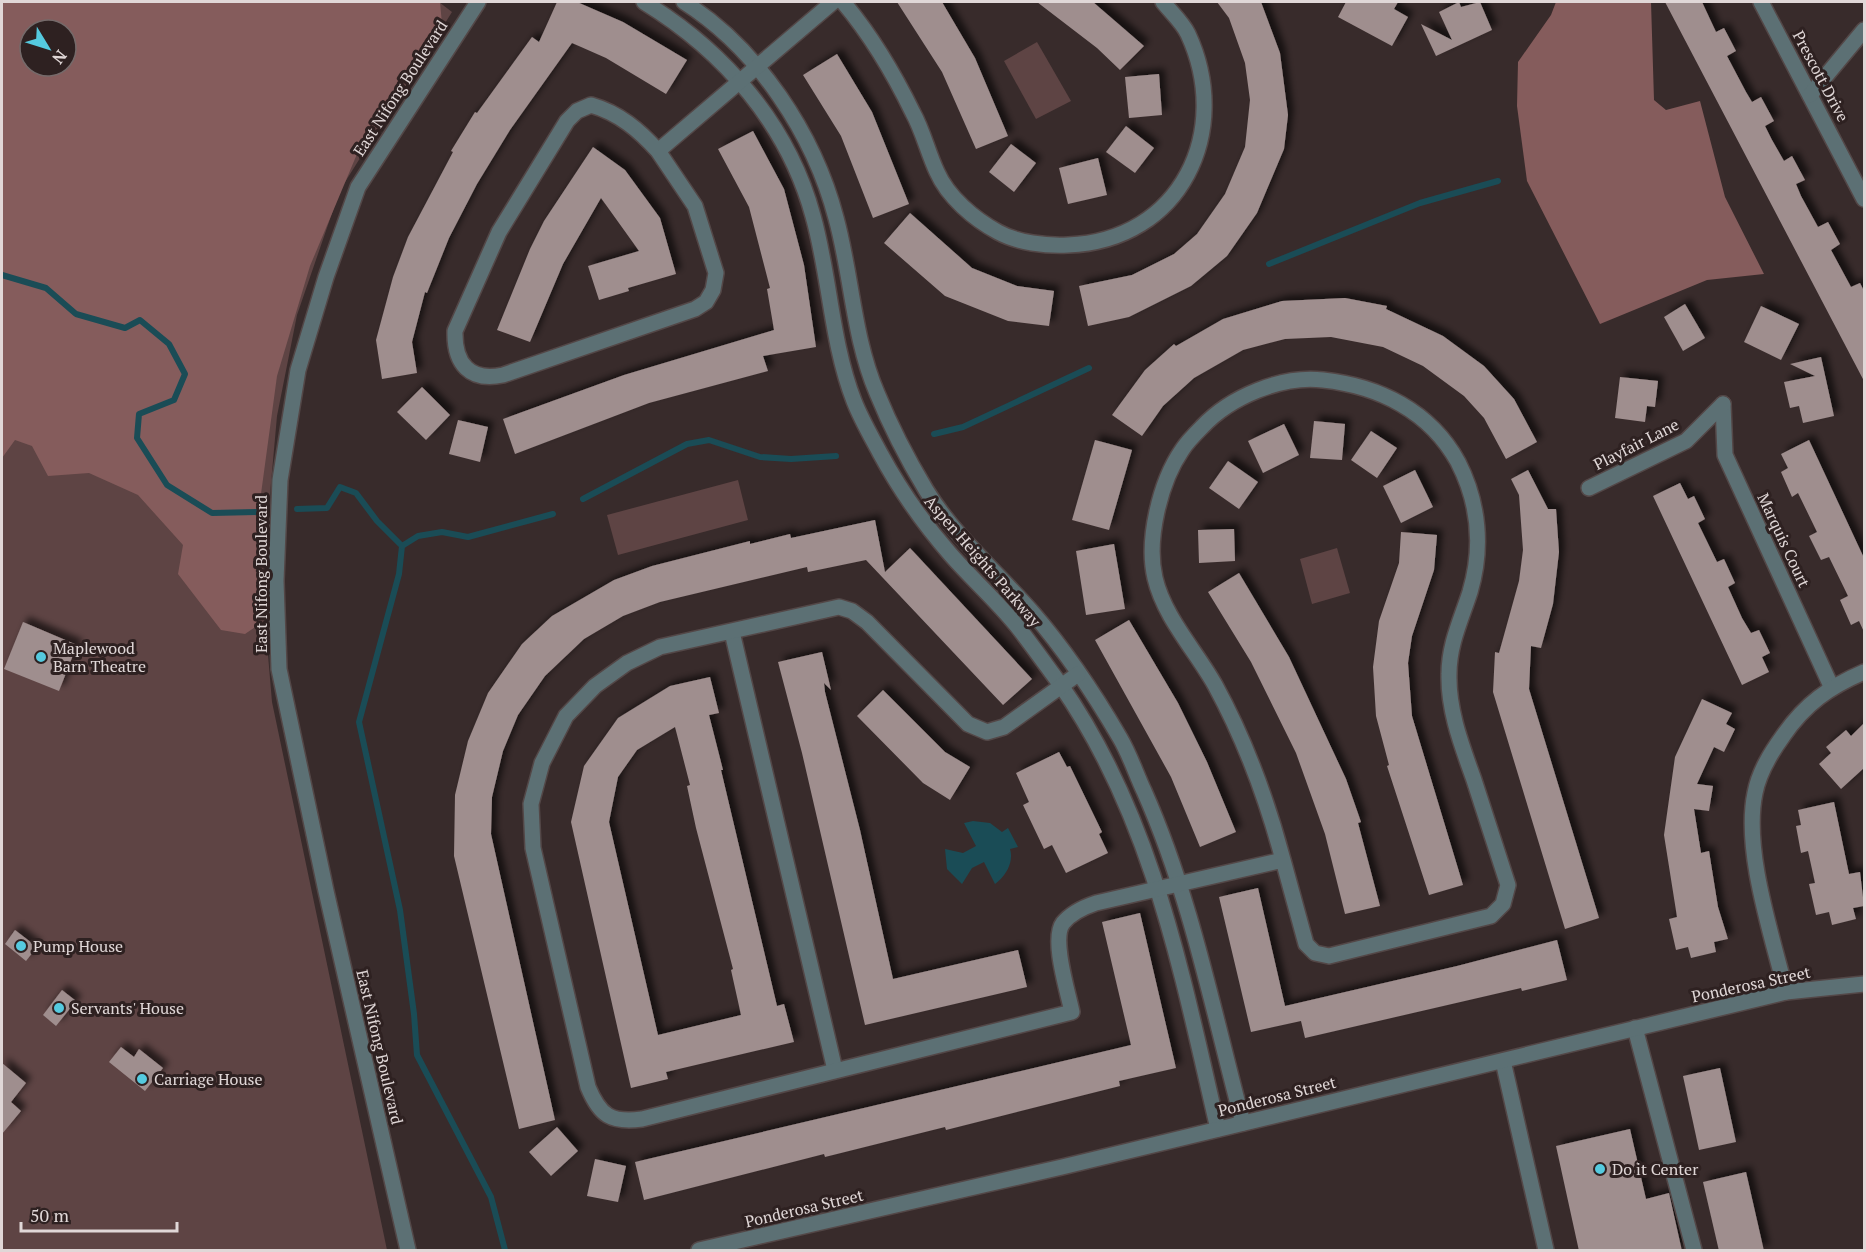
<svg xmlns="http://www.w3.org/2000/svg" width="1866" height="1252" viewBox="0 0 1866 1252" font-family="'PT Serif',serif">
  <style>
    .green { fill: #5e4444; fill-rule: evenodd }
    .forest { fill: #855c5c; fill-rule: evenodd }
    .water { fill: #1a4c56 }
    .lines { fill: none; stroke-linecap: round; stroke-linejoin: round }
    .stream { stroke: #1a4c56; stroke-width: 6 }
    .building { fill: #9f8e8e; fill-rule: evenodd; filter: url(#shadow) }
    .minor-casing { stroke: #534747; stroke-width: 18 }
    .minor { stroke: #5c7074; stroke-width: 15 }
    .poi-dot { fill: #55cadf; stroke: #2e2121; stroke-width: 2 }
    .labels { text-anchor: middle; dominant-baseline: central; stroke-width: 6; stroke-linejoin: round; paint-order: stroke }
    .street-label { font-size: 16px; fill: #e0d7d7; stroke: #2e2121 }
    .poi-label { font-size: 16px; fill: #e0d7d7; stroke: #2e2121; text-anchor: start }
  </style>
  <defs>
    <filter id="shadow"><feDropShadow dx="5.5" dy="-5.5" stdDeviation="3" flood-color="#0009"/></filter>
  </defs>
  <rect width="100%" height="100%" fill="#382b2b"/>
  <!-- green -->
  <g class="green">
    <path d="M 2,2 L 439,2 L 452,12 L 340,190 L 297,315 L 277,416 L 262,584 L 272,702 L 387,1250 L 2,1250 ZM 30,30 L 66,30 L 66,66 L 30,66 Z"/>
    <path d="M 1037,42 L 1071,101 L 1036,119 L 1004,61 Z"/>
    <path d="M 738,480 L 748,520 L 618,555 L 607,515 Z"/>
    <path d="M 1337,548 L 1350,593 L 1312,604 L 1300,559 Z"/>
  </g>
  <!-- forest -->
  <g class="forest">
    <path d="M 2,2 L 440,2 L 442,24 L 357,154 L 310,266 L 277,376 L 258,516 L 258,625 L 245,634 L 221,630 L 178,574 L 183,545 L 138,495 L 89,473 L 48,476 L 32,446 L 15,440 L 2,458 ZM 30,30 L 66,30 L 66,66 L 30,66 Z"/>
    <path d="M 1556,2 L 1651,2 L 1654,100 L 1666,110 L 1700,101 L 1725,197 L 1764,274 L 1707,280 L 1600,324 L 1527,181 L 1517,106 L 1518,62 L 1551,15 Z"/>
  </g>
  <!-- water -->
  <path class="water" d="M 973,821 L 990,823 L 1002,832 L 1008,828 L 1018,847 L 1010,849 C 1014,862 1006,876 995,884 L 984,862 L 972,868 L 962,884 L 947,869 L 945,849 L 963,853 L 976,846 L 964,823 Z"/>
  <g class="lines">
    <!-- stream -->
    <g class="stream">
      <path d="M 1269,264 L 1420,203 L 1498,181"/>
      <path d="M 2,275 L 46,288 L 76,314 L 125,328 L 140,320 L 169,344 L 185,374 L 174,400 L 139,414 L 137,438 L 167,485 L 212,513 L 260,512"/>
      <path d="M 934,434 L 963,427 L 1089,368"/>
      <path d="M 583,499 L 687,444 L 709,440 L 760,457 L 791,459 L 836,456"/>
      <path d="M 297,509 L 327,508 L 340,487 L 356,493 L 377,521 L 402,546 L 399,574 L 359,722 L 400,910 L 414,1014 L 417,1055 L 491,1197 L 505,1250"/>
      <path d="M 402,546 L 418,536 L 442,532 L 468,537 L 553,514"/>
    </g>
  </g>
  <!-- building -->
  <g class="building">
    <path d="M 557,2 L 577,2 L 623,22 L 687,60 L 666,94 L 606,58 L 572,43 L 510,130 L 477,184 L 449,238 L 427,293 L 425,292 L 412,342 L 417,373 L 382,379 L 376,340 L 393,277 L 408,237 L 453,152 L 451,151 L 475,112 L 477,113 L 532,37 L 539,42 Z"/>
    <path d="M 897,2 L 942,2 L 975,58 L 1008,136 L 976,149 L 942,72 Z"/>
    <path d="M 1037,2 L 1093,2 L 1144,46 L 1120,70 L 1097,48 Z"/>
    <path d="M 1217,2 L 1261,2 L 1280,53 L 1288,115 L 1284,149 L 1257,213 L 1227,256 L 1191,286 L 1129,317 L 1088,326 L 1079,286 L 1132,275 L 1174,254 L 1197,234 L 1225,194 L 1245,147 L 1250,100 L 1245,63 L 1229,18 Z"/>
    <path d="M 1346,2 L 1398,2 L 1394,9 L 1408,17 L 1392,46 L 1338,17 Z"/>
    <path d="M 1459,2 L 1461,7 L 1480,2 L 1492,30 L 1436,56 L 1421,24 L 1452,40 L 1439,12 Z"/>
    <path d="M 1665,2 L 1702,2 L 1716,32 L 1724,28 L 1736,51 L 1727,56 L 1746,92 L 1752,102 L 1761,97 L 1774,121 L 1765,126 L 1772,140 L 1784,161 L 1792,156 L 1805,180 L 1796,184 L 1801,196 L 1818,227 L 1828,222 L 1840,244 L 1831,250 L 1851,287 L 1860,283 L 1864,291 L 1864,381 Z"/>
    <path d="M 837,54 L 872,112 L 909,204 L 873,218 L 841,136 L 803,75 Z"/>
    <path d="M 1159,74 L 1162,115 L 1129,118 L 1125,77 Z"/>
    <path d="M 1126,126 L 1154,148 L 1135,173 L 1106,152 Z"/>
    <path d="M 753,131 L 784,189 L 804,265 L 816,347 L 763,356 L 768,371 L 649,403 L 515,454 L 503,419 L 624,375 L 774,330 L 767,289 L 770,288 L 749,207 L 718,149 Z"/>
    <path d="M 1011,144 L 1036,163 L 1014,192 L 989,172 Z"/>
    <path d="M 593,147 L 625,170 L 660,218 L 676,274 L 628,288 L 629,291 L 599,300 L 588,266 L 639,251 L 601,198 L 563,264 L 530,342 L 497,330 L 530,249 L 544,221 Z"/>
    <path d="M 1098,158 L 1107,195 L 1068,204 L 1059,168 Z"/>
    <path d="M 910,213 L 972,268 L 1017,286 L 1054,291 L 1049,326 L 1008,321 L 945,296 L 884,243 Z"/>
    <path d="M 1345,298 L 1387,306 L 1386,309 L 1443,336 L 1484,366 L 1514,399 L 1537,442 L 1506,459 L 1484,418 L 1464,396 L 1423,366 L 1383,347 L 1331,337 L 1285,339 L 1243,350 L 1194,378 L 1163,406 L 1142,436 L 1112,415 L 1145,370 L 1174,344 L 1176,346 L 1223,319 L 1282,301 Z"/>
    <path d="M 1685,304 L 1705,338 L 1683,351 L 1664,317 Z"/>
    <path d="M 1761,306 L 1799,324 L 1781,360 L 1744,342 Z"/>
    <path d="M 1821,357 L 1834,416 L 1803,423 L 1799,406 L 1790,408 L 1784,382 L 1815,376 L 1790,364 Z"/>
    <path d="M 1620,377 L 1658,381 L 1655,407 L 1647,406 L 1645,422 L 1615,418 Z"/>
    <path d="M 422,387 L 450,415 L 426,440 L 397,412 Z"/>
    <path d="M 458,420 L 488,427 L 480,462 L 449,454 Z"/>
    <path d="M 1314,421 L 1345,424 L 1342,460 L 1310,458 Z"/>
    <path d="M 1284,424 L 1299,455 L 1263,473 L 1248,441 Z"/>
    <path d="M 1371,431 L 1397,448 L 1377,478 L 1351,460 Z"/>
    <path d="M 1095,440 L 1132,450 L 1109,530 L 1072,520 Z"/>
    <path d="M 1809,440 L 1864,558 L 1864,632 L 1859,621 L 1851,625 L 1840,600 L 1848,596 L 1829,557 L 1821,560 L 1809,536 L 1817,532 L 1798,493 L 1792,497 L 1781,472 L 1788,468 L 1781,454 Z"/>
    <path d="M 1228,461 L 1258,482 L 1239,509 L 1209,488 Z"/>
    <path d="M 1415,470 L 1433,507 L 1401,523 L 1383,486 Z"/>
    <path d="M 1528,470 L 1548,509 L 1556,509 L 1559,552 L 1553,604 L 1541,648 L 1531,646 L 1529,689 L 1599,918 L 1565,929 L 1493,692 L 1495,652 L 1499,653 L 1519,581 L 1523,550 L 1519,495 L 1511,479 Z"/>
    <path d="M 1680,483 L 1688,499 L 1694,496 L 1705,519 L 1698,523 L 1717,562 L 1724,559 L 1735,583 L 1728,587 L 1742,618 L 1751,633 L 1759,630 L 1770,653 L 1762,657 L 1769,672 L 1742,685 L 1653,496 Z"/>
    <path d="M 875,520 L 885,572 L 910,548 L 1032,679 L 1003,705 L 866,560 L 808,572 L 807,567 L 660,602 L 623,616 L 584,639 L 545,676 L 518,715 L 503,751 L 492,797 L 491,834 L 555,1120 L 519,1129 L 454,856 L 455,795 L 468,741 L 488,693 L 522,644 L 552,616 L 614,580 L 652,566 L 750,541 L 750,544 L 790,534 L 791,538 Z"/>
    <path d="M 1234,529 L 1235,561 L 1199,563 L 1198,530 Z"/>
    <path d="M 1401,532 L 1437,535 L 1434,570 L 1412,636 L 1408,663 L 1412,716 L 1463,885 L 1429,895 L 1387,766 L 1389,765 L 1376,716 L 1373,667 L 1379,621 L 1399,563 Z"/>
    <path d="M 1114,544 L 1125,609 L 1086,615 L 1076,551 Z"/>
    <path d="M 1239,573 L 1289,657 L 1346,779 L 1361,822 L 1358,823 L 1380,906 L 1345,914 L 1325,834 L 1296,753 L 1251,662 L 1208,592 Z"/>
    <path d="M 1129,620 L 1178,703 L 1207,762 L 1236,832 L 1200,847 L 1171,777 L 1095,640 Z"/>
    <path d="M 23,622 L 77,645 L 59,691 L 4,669 Z"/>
    <path d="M 822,652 L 831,690 L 824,683 L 825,692 L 860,830 L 893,979 L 1018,950 L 1027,987 L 865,1025 L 802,753 L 778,662 Z"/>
    <path d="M 710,677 L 719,713 L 709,715 L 723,770 L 721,770 L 777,1006 L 784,1004 L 794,1042 L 666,1072 L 668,1079 L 631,1088 L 571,822 L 584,766 L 618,718 L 670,686 ZM 675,727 L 690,785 L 687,786 L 696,828 L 733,969 L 731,970 L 741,1015 L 658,1035 L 609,822 L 618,777 L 637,750 Z"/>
    <path d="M 883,690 L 945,752 L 970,767 L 950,800 L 923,783 L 857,716 Z"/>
    <path d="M 1702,699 L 1732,713 L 1726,724 L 1735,729 L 1724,752 L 1714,747 L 1697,784 L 1713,786 L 1709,811 L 1694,809 L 1701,853 L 1709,851 L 1718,907 L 1728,939 L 1714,942 L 1716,952 L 1691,958 L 1688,947 L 1676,950 L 1669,919 L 1677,917 L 1664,835 L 1675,757 Z"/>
    <path d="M 1864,723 L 1864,768 L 1841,789 L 1819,764 L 1831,753 L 1826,747 L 1846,730 L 1851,736 Z"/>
    <path d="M 1059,752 L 1067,767 L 1070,766 L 1102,832 L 1099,834 L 1108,853 L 1066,873 L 1052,845 L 1044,849 L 1023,805 L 1029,802 L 1016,773 Z"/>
    <path d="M 1834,802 L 1849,874 L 1860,872 L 1864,906 L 1853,908 L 1856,919 L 1832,925 L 1829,912 L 1816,915 L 1809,884 L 1815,883 L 1808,851 L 1801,853 L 1796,826 L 1801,825 L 1798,810 Z"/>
    <path d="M 1258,888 L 1285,1006 L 1457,966 L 1557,940 L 1567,980 L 1522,991 L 1521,988 L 1305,1038 L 1301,1021 L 1251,1032 L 1219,897 Z"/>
    <path d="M 1140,913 L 1176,1068 L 1119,1081 L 1120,1086 L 946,1130 L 945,1127 L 825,1157 L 824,1154 L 644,1200 L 635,1162 L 1131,1045 L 1102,922 Z"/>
    <path d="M 15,930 L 37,947 L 26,961 L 5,944 Z"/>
    <path d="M 62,990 L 76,1001 L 56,1026 L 43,1015 Z"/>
    <path d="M 121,1047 L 134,1057 L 139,1049 L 163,1068 L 145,1091 L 109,1062 Z"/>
    <path d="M 2,1063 L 26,1083 L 11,1102 L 21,1111 L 2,1134 Z"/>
    <path d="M 1720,1068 L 1736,1142 L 1699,1150 L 1683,1076 Z"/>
    <path d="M 557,1127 L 578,1151 L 551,1176 L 529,1152 Z"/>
    <path d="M 1630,1129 L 1646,1199 L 1669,1193 L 1682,1251 L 1579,1251 L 1556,1146 Z"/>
    <path d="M 595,1159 L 626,1166 L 618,1202 L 587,1196 Z"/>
    <path d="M 1746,1172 L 1764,1251 L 1719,1251 L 1703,1182 Z"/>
  </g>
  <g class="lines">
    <!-- minor casing -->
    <g class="minor-casing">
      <g id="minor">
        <path d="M 644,2 C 724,51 788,124 813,216 C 830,276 831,342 854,401 C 861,419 871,436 880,453 C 900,490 923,523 951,555 C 972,579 997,601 1017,626 C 1032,645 1046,665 1060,684 C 1153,817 1182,975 1218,1129"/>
        <path d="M 684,2 C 758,49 814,134 836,218 C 852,276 853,337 877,393 C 890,425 908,460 926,490 C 954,536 997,572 1032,612 C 1065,650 1095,695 1120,738 C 1130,755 1136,774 1144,791 C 1191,897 1213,1011 1243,1123"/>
        <path d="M 843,2 C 870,34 894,74 913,113 C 923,131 928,153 937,172 C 948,197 974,219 998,232 C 1018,243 1046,246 1068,245 C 1181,241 1233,131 1188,34 C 1183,23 1171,12 1163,2"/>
        <path d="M 1761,2 L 1864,199"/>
        <path d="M 1810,95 L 1864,30"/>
        <path d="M 658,151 L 695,206 L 716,273 L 713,290 L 706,302 L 695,309 L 503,375 C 470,382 454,364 455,331 L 499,232 L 567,121 L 577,111 L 591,105 C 619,113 639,130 658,151 L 833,2"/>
        <path d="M 1723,404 L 1725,455 L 1831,686"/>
        <path d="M 1589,488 L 1686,441 L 1723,404"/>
        <path d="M 732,632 L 835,1070"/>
        <path d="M 1078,674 L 1004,727 L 987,732 L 968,724 L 867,622 L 852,611 L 839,607 L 660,647 L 627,663 L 595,686 L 566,716 L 542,763 L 531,804 L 533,848 L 588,1087 C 600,1116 611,1123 642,1119 L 1072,1012 C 1068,992 1051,939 1063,923 C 1072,912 1084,907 1096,903 L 1283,860 L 1306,944 L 1315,953 L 1329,956 L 1491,916 L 1503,904 L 1508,885 C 1497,850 1485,815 1474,780 C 1462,746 1448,711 1449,674 C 1449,644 1461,620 1470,592 C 1483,548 1479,503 1458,462 C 1430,411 1379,386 1323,380 C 1282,375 1230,397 1202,427 C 1195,434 1187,442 1182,450 C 1160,482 1146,540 1155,578 C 1164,617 1196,651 1215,685 C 1245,740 1267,800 1283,860"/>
        <path d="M 1786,992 C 1772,935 1743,850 1755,793 C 1759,772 1770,754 1783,736 C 1805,704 1829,687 1864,672"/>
        <path d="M 1635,1028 L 1694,1250"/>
        <path d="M 1503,1061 L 1546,1250"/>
        <path d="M 408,1250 L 326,891 L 279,669 L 276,581 L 280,480 L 298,370 L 326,277 L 358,187 L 478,2"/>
        <path d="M 699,1250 L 1062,1167 L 1786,992 L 1864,984"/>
      </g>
    </g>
    <!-- minor -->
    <use href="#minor" class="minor"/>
  </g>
  <!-- markers -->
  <g class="poi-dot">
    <circle cx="41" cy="657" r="6"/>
    <circle cx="21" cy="946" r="6"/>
    <circle cx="59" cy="1008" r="6"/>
    <circle cx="142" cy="1079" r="6"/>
    <circle cx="1600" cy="1169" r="6"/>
  </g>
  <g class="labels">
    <!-- street labels -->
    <g class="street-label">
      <text transform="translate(1821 76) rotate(62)">Prescott Drive</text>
      <text transform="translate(400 88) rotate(-57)">East Nifong Boulevard</text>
      <text transform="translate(1636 444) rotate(-27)">Playfair Lane</text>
      <text transform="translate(1784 540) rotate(65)">Marquis Court</text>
      <text transform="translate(983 561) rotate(49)">Aspen Heights Parkway</text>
      <text transform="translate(261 574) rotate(-90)">East Nifong Boulevard</text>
      <text transform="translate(1751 984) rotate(-12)">Ponderosa Street</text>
      <text transform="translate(380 1047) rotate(77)">East Nifong Boulevard</text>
      <text transform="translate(1277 1096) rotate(-14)">Ponderosa Street</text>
      <text transform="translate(804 1208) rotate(-13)">Ponderosa Street</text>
    </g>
    <!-- poi labels -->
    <g class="poi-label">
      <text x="53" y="648">Maplewood<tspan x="53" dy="18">Barn Theatre</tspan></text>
      <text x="33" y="946">Pump House</text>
      <text x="71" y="1008">Servants' House</text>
      <text x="154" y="1079">Carriage House</text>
      <text x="1612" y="1169">Do it Center</text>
    </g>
  </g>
  <!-- border -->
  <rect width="1866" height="1252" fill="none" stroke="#e0d7d7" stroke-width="6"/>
  <!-- north arrow -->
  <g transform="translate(48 48) rotate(128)"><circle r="28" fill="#2e2121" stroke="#756a6a" stroke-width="1.5"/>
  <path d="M0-4.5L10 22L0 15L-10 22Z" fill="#55cadf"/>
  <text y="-9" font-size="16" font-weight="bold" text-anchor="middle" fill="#e0d7d7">N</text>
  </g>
  <!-- scale -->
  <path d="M21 1222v9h156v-9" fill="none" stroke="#e0d7d7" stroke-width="3"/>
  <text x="30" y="1222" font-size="18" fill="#e0d7d7" stroke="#2e2121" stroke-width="4.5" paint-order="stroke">50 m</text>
</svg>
